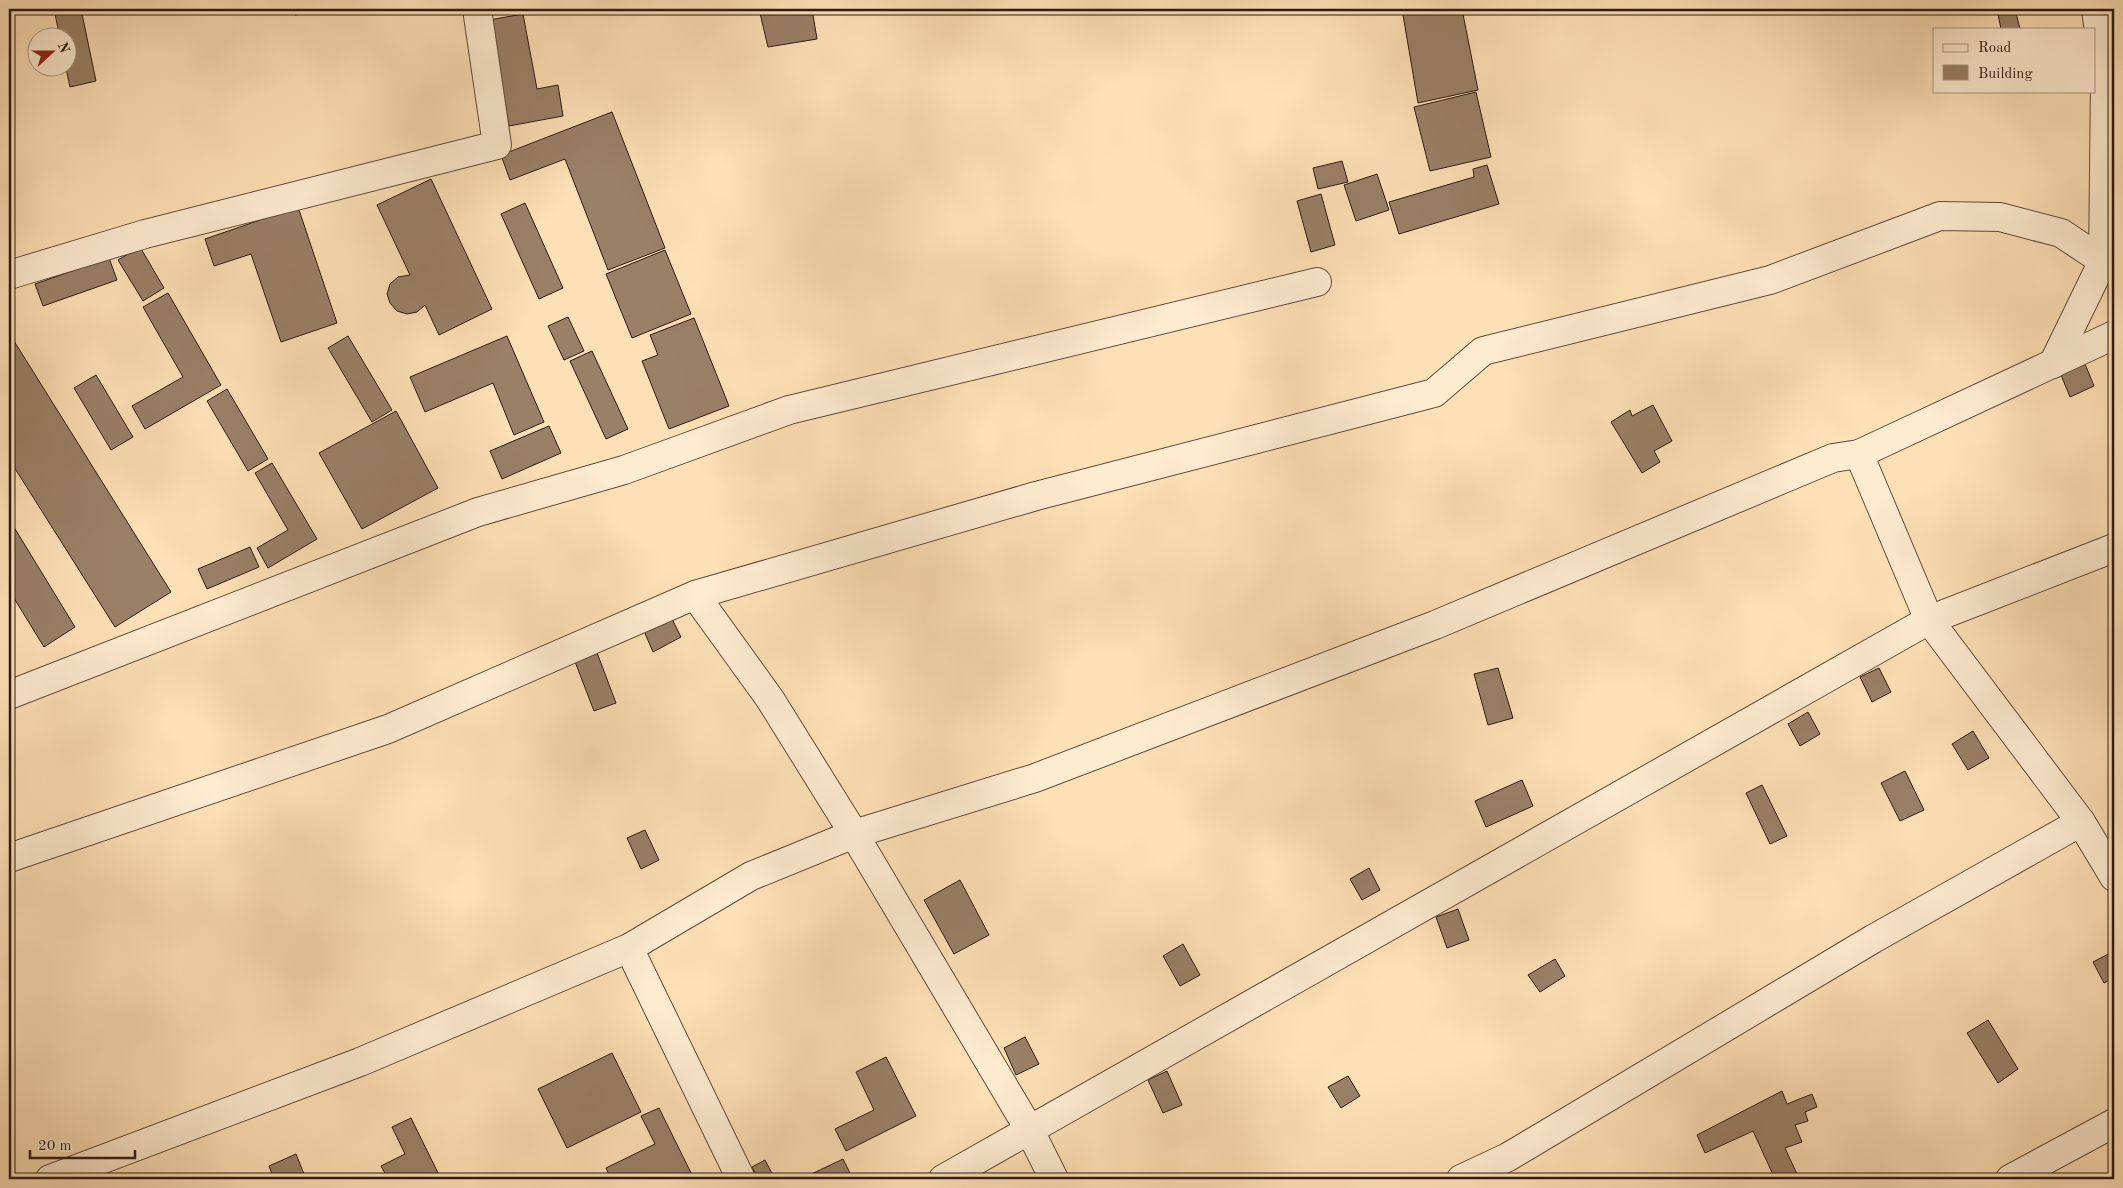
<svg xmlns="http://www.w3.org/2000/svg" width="2123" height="1188" viewBox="0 0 2123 1188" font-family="'Old Standard TT',serif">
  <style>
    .building { fill: #9a8067; stroke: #2d1912 }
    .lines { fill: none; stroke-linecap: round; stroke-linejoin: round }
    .minor-casing { stroke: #614b3b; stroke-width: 30 }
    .minor { stroke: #feebd0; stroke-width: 28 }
  </style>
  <rect width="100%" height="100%" fill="#fee0b6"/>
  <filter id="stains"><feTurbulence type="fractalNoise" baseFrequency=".004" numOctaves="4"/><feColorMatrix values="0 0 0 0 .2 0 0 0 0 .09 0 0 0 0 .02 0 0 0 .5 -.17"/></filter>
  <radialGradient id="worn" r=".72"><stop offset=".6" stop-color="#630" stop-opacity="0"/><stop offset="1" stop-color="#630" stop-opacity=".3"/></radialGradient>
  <!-- building -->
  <g class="building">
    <path d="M 54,9 L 81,9 L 96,81 L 70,87 L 66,68 L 68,38 L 60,38 Z"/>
    <path d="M 294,9 L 329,9 L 295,15 Z"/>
    <path d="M 759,9 L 812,9 L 817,39 L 768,47 Z"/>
    <path d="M 1402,9 L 1462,9 L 1478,90 L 1418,103 Z"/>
    <path d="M 1997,9 L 2015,9 L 2020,29 L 2001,29 Z"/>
    <path d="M 523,14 L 537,89 L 558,85 L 563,116 L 509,126 L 489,20 Z"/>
    <path d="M 1476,92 L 1491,157 L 1430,171 L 1414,107 Z"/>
    <path d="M 612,112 L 665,248 L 608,270 L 565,159 L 510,180 L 501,155 Z"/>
    <path d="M 1342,161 L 1348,182 L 1318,189 L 1313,168 Z"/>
    <path d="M 1487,165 L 1499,204 L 1399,234 L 1389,202 L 1474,177 L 1473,169 Z"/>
    <path d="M 1377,174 L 1389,210 L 1356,221 L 1344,185 Z"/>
    <path d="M 431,179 L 492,309 L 439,335 L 425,305 L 417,312 L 407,314 L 397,311 L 390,303 L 387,294 L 390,284 L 398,277 L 410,275 L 377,205 Z"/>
    <path d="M 1321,194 L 1335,245 L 1311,252 L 1297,201 Z"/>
    <path d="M 525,203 L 563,288 L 539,299 L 501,214 Z"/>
    <path d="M 298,207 L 337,323 L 281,342 L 251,254 L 214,266 L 205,239 Z"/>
    <path d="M 140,247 L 164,288 L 143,301 L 118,260 Z"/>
    <path d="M 665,250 L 691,314 L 632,338 L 606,274 Z"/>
    <path d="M 109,258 L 117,280 L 43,306 L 35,284 Z"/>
    <path d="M 168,293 L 221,385 L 145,429 L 132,406 L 183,377 L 143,307 Z"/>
    <path d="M 568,317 L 584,351 L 564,360 L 548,326 Z"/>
    <path d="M 694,318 L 729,406 L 669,429 L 642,361 L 658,355 L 650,335 Z"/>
    <path d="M 9,333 L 171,592 L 115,627 L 9,459 Z"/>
    <path d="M 348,336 L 392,410 L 372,422 L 328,348 Z"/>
    <path d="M 507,336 L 544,422 L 514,435 L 493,383 L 425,412 L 410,377 Z"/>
    <path d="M 592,351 L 628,429 L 606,439 L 570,361 Z"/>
    <path d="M 2083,359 L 2094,386 L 2070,397 L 2059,370 Z"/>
    <path d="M 96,375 L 133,437 L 111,450 L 74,388 Z"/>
    <path d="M 227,389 L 268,459 L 248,471 L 207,401 Z"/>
    <path d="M 1653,405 L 1672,441 L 1654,451 L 1660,462 L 1642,473 L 1611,422 L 1630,410 L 1632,416 Z"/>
    <path d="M 396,411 L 438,488 L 362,529 L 319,453 Z"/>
    <path d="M 549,426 L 561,453 L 502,479 L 490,451 Z"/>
    <path d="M 272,463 L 317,539 L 268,568 L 257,548 L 288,530 L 255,473 Z"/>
    <path d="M 12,524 L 75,627 L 44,647 L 9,590 L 9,526 Z"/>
    <path d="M 250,547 L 259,567 L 207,589 L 198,569 Z"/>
    <path d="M 671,617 L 681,637 L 653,652 L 644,631 Z"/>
    <path d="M 596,650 L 616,703 L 594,711 L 574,659 Z"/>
    <path d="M 1498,668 L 1513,718 L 1488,725 L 1474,674 Z"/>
    <path d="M 1879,668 L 1891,692 L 1872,702 L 1860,677 Z"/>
    <path d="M 1808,712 L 1820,734 L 1800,746 L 1788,724 Z"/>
    <path d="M 1973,731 L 1989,758 L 1968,770 L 1952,744 Z"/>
    <path d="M 1905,771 L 1924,810 L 1900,821 L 1881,783 Z"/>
    <path d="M 1522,780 L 1533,806 L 1486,827 L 1475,801 Z"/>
    <path d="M 1762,785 L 1787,836 L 1770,844 L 1746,793 Z"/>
    <path d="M 645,830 L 659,860 L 641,869 L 627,838 Z"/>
    <path d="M 1369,868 L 1380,890 L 1362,900 L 1350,879 Z"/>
    <path d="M 960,880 L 989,935 L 954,954 L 924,900 Z"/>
    <path d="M 1458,909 L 1469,940 L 1447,948 L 1436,917 Z"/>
    <path d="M 1183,944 L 1200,975 L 1180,986 L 1163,956 Z"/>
    <path d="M 2114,951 L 2114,978 L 2104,983 L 2093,962 Z"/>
    <path d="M 1555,959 L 1565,976 L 1540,992 L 1528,975 Z"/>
    <path d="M 1988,1020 L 2018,1069 L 1998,1083 L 1967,1033 Z"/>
    <path d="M 1025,1037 L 1039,1064 L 1016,1075 L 1004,1048 Z"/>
    <path d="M 612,1053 L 641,1112 L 567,1148 L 538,1089 Z"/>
    <path d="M 886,1057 L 916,1116 L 846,1151 L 835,1129 L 874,1110 L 856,1072 Z"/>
    <path d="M 1167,1071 L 1182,1105 L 1163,1113 L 1148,1080 Z"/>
    <path d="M 1348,1076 L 1360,1096 L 1341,1108 L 1328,1087 Z"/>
    <path d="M 1782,1091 L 1787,1104 L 1812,1094 L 1817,1107 L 1805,1112 L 1808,1121 L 1795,1125 L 1802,1142 L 1785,1148 L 1797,1174 L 1785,1179 L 1775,1179 L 1753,1131 L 1705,1153 L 1697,1135 Z"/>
    <path d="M 659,1108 L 694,1179 L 611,1179 L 606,1168 L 655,1144 L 641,1116 Z"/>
    <path d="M 411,1118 L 441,1179 L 417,1179 L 416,1176 L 411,1179 L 388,1179 L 381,1166 L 405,1154 L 392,1127 Z"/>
    <path d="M 296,1154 L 306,1179 L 274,1179 L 269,1166 Z"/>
    <path d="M 843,1159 L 853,1179 L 801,1179 Z"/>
    <path d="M 765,1160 L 775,1179 L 758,1179 L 752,1167 Z"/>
  </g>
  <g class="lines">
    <!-- minor casing -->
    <g class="minor-casing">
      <g id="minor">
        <path d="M 9,275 L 145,234 L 497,145 L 477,9"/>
        <path d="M 2053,364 L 2103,261 L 2105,80 L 2096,9"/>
        <path d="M 1859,454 L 1929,620 L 2081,822 L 2114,877"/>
        <path d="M 695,595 L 770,699 L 854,834 L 1029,1129 L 1054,1179"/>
        <path d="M 9,695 L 478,512 L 624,470 L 789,410 L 1317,282"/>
        <path d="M 9,858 L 388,729 L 695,595 L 1036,496 L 1434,393 L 1483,351 L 1770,280 L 1940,216 L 2000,217 L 2061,233 L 2103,261"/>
        <path d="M 629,948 L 741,1179"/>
        <path d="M 50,1179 L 360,1062 L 629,948 L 751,876 L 854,834 L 1035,778 L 1435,625 L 1833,458 L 1859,454 L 2114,335"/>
        <path d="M 943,1179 L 1929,620 L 2114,548"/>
        <path d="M 1461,1179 L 1508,1157 L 1873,939 L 2081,822"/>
        <path d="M 2010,1179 L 2114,1123"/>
      </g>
    </g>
    <!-- minor -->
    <use href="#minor" class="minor"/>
  </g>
  <!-- margin -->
  <rect width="2123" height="1188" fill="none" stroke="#fee0b6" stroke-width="30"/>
  <rect x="10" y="10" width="2103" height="1168" fill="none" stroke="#2d1912" stroke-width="2.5"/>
  <rect x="15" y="15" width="2093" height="1158" fill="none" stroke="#2d1912"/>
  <!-- legend -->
  <rect x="1933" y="28" width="162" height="65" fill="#feebd0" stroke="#aa9784"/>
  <rect x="1943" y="44" width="25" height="8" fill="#feebd0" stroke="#aa9784"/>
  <text x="1978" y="52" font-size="15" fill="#2d1912">Road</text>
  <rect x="1943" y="65" width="25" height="15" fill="#9a8067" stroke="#aa9784"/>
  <text x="1978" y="78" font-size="15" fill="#2d1912">Building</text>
  <!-- north arrow -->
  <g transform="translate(52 52) rotate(69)"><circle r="24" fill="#feebd0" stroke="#aa9784"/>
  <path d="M0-4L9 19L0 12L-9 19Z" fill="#8f2418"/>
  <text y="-8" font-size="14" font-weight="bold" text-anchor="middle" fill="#2d1912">N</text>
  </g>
  <!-- scale -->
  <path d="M30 1150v8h105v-8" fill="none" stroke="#2d1912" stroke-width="2.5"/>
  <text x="38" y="1150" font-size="15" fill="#2d1912" stroke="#feebd0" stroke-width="4" paint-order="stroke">20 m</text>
  <rect width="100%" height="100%" filter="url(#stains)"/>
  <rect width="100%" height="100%" fill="url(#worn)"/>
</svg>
